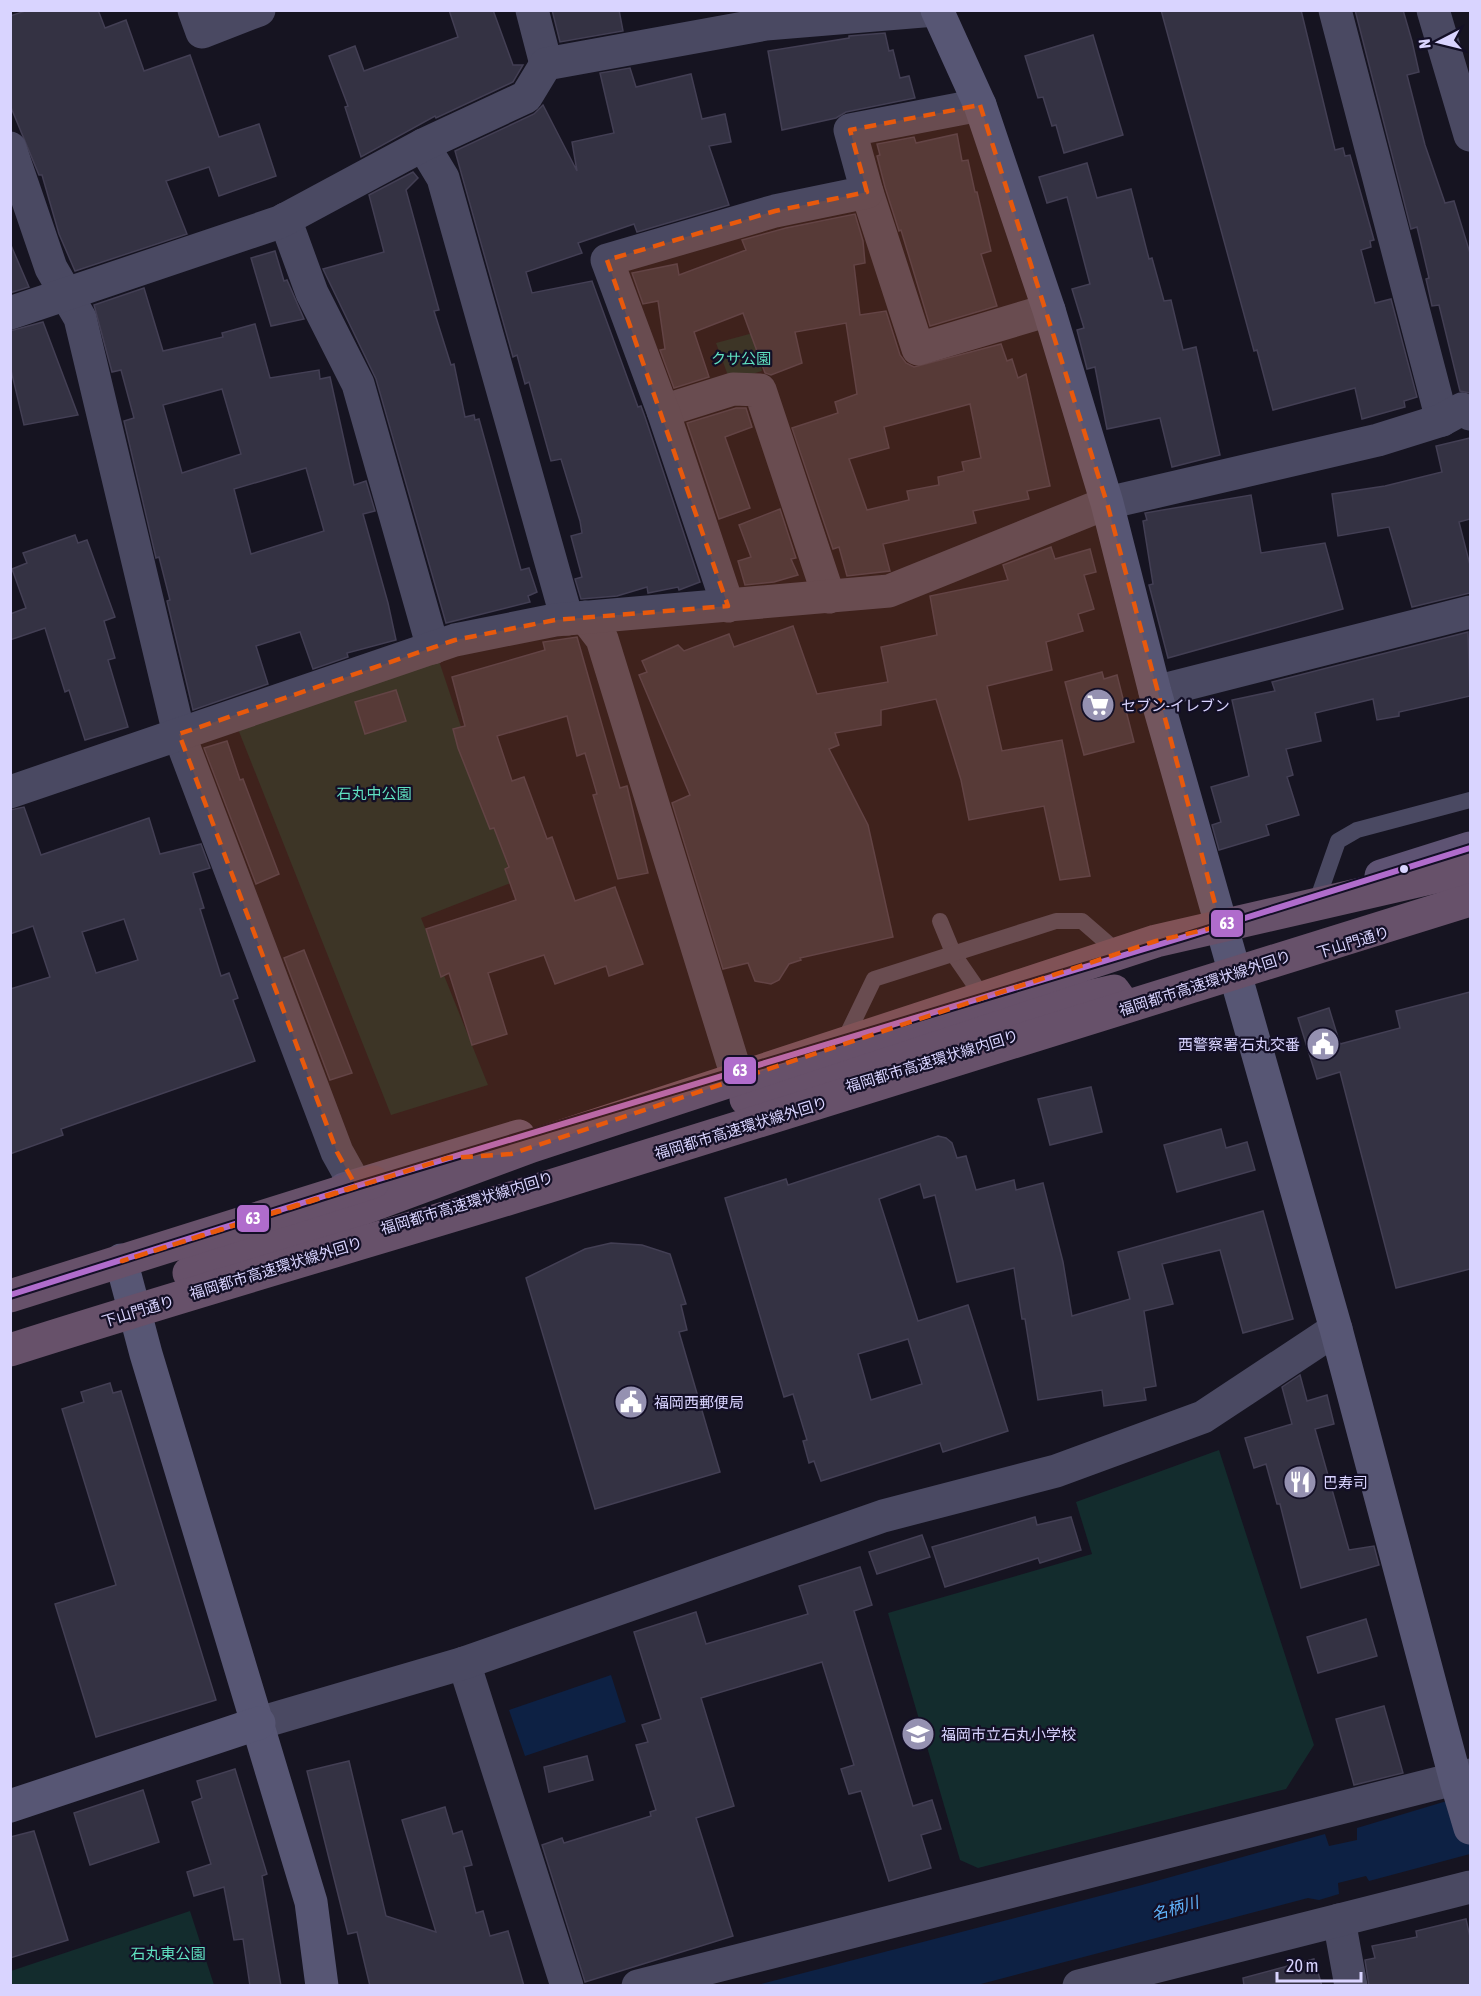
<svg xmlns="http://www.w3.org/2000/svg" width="1481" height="1996" viewBox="0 0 1481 1996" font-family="'Asap Condensed','Noto Sans JP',sans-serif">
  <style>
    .green { fill: #132c2d }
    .water { fill: #0d2144 }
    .building { fill: #343243; stroke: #433f54; stroke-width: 1.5; fill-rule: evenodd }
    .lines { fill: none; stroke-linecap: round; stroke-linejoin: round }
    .lane { stroke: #4a4962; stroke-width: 16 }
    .street { stroke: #4a4962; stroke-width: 33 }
    .secondary { stroke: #575674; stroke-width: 33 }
    .primary { stroke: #5e5373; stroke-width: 33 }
    .highway { stroke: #67516a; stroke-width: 33 }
    .bus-1-casing { stroke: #130f26; stroke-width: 10 }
    .bus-1 { stroke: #b06ccc; stroke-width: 6 }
    .marked { fill: #e8590c; fill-opacity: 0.2; stroke: #e8590c; stroke-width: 4.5; stroke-dasharray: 12 8; stroke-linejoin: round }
    .bus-dot { fill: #d9d4ff; stroke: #130f26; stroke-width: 2 }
    .labels { text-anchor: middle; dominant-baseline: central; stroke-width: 4.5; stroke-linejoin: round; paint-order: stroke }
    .park-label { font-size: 15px; fill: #5fe0c0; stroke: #130f26 }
    .poi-label { font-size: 15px; fill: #d9d4ff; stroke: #130f26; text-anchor: start }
    .street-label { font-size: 15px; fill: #d9d4ff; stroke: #130f26 }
    .water-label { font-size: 16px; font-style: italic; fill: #62b6ff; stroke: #130f26 }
    .line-badge { stroke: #130f26; stroke-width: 2 }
    .badge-label { font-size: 16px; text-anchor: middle; font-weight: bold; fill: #fff }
  </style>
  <rect width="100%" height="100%" fill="#161421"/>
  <!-- green -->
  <g class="green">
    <path d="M 753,333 L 762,371 L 730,381 L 716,343 Z"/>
    <path d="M 439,661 L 513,882 L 421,918 L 488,1085 L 391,1115 L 238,729 Z"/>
    <path d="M 1219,1450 L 1314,1745 L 1286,1789 L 978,1868 L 960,1860 L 888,1613 L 1092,1554 L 1076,1502 Z"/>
    <path d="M 190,1911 L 214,1985 L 11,1985 L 11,1971 Z"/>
  </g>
  <!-- water -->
  <g class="water">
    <path d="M 611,1675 L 626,1722 L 525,1756 L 509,1710 Z"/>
    <path d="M 1470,1794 L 1470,1854 L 1369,1881 L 1366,1876 L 1338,1883 L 1339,1894 L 1319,1900 L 1308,1898 L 977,1985 L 753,1986 L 1142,1885 L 1325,1834 L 1329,1846 L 1357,1840 L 1357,1828 Z"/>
  </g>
  <!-- building -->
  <g class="building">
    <path d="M 28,10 L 98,10 L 105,28 L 126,20 L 144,71 L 190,55 L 219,137 L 259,124 L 276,176 L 219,196 L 209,167 L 166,181 L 187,234 L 75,271 L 59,234 L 42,175 L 39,175 L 10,105 L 10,16 Z"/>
    <path d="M 449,10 L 493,10 L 513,65 L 523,65 L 513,82 L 436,118 L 435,116 L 361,157 L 345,107 L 348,106 L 329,56 L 355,46 L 364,71 L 458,37 Z"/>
    <path d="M 552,10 L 619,10 L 623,31 L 560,42 Z"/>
    <path d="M 1161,10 L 1301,10 L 1335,150 L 1343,148 L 1345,156 L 1350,155 L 1374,240 L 1370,241 L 1371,247 L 1361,250 L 1375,303 L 1391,299 L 1417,397 L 1404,401 L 1405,407 L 1362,419 L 1355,388 L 1273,410 L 1257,350 L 1254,351 Z"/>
    <path d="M 1355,10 L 1403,10 L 1412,41 L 1419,72 L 1407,75 L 1425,145 L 1445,203 L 1454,201 L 1470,253 L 1470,393 L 1460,391 L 1439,305 L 1432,306 L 1426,279 L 1429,278 L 1417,227 L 1411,229 Z"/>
    <path d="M 885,33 L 889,51 L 893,50 L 900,78 L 909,76 L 915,98 L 846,112 L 836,118 L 782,130 L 768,51 L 849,38 L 849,36 Z"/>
    <path d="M 1093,35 L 1123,135 L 1064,153 L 1056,125 L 1052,126 L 1043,97 L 1038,98 L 1025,56 Z"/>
    <path d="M 630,68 L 636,87 L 691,74 L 702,119 L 725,114 L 731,142 L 709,146 L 729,205 L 637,232 L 634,224 L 578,243 L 582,253 L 526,272 L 532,293 L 592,281 L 638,407 L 641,406 L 645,417 L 700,582 L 679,590 L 678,587 L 648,593 L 647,587 L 617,596 L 581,599 L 575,579 L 582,577 L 571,536 L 582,533 L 580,521 L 561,459 L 551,461 L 529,382 L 525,384 L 517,355 L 513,357 L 455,151 L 534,114 L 543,105 L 577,171 L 572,142 L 614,133 L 600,73 Z"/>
    <path d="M 957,134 L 962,161 L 968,160 L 975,192 L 977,192 L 991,251 L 981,254 L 997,306 L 930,326 L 901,230 L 899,231 L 885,187 L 877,156 L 880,155 L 877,144 L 914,137 L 916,143 Z"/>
    <path d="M 1087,163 L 1097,198 L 1131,189 L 1149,259 L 1152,258 L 1164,301 L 1171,300 L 1183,350 L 1196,347 L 1220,455 L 1172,467 L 1160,418 L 1107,429 L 1095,367 L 1087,369 L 1077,330 L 1084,328 L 1072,289 L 1090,284 L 1067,197 L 1047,203 L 1039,177 Z"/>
    <path d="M 413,172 L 418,178 L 406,190 L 439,310 L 434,311 L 451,365 L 454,364 L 465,417 L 474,415 L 475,420 L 479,419 L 521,570 L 529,568 L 537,592 L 528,596 L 530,602 L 446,623 L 376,379 L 323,269 L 384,252 L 369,195 Z"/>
    <path d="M 855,214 L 863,241 L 865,263 L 854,265 L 860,315 L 886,311 L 900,355 L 906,363 L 914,367 L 1001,344 L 1007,361 L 1012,359 L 1018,378 L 1026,374 L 1050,486 L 1027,491 L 1029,499 L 973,511 L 976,523 L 883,544 L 890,571 L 847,576 L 839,547 L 833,549 L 792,428 L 838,413 L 835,402 L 857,394 L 846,323 L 795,332 L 802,363 L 771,375 L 765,373 L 743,313 L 694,332 L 709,377 L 674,388 L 660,350 L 665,349 L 658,301 L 643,304 L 632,273 L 677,264 L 679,275 L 746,250 L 742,240 L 786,228 ZM 970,404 L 981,458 L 962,462 L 964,471 L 938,477 L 939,485 L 907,491 L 909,500 L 867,510 L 849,459 L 889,448 L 884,427 Z"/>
    <path d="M 10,243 L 29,287 L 10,293 Z"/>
    <path d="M 275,251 L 284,281 L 287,280 L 304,319 L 271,326 L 251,258 Z"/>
    <path d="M 144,288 L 163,351 L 223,337 L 222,333 L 255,324 L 270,378 L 319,370 L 320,379 L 330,377 L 354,485 L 366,481 L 375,511 L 363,514 L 388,603 L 396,640 L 347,653 L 348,657 L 313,669 L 300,632 L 256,646 L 268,684 L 193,710 L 167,601 L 170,600 L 159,557 L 156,558 L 124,421 L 134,418 L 121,370 L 112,372 L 94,305 ZM 222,389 L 241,454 L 182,473 L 163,405 ZM 306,468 L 324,531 L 251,554 L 234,489 Z"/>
    <path d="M 43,322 L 78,415 L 24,425 L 10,366 L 10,331 Z"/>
    <path d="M 736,408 L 746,408 L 752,427 L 725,437 L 750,508 L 719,519 L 687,423 Z"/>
    <path d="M 1470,438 L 1470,519 L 1459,522 L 1470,565 L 1470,593 L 1412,607 L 1389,527 L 1338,536 L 1332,494 L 1385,486 L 1442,472 L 1436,446 Z"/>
    <path d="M 1251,495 L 1261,553 L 1325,543 L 1343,609 L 1168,658 L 1149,585 L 1153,584 L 1143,521 L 1147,520 L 1145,513 Z"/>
    <path d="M 780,509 L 796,558 L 791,559 L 798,575 L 774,582 L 745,585 L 738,561 L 751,557 L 739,525 Z"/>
    <path d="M 75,535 L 78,543 L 87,540 L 115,617 L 104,621 L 115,658 L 108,660 L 128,727 L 85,740 L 69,690 L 65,692 L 45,628 L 10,640 L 10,614 L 26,608 L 12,569 L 27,563 L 23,553 Z"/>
    <path d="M 1051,547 L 1055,559 L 1090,549 L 1096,572 L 1084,575 L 1094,609 L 1078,614 L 1083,631 L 1046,642 L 1052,670 L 987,686 L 1002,751 L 1062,740 L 1090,876 L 1060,880 L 1044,806 L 969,820 L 961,780 L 936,699 L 881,710 L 881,725 L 835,733 L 839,745 L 829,749 L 868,825 L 893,937 L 800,958 L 801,960 L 789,964 L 779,980 L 771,984 L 755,981 L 748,963 L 723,969 L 672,803 L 690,795 L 639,675 L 647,672 L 642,661 L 678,645 L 684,651 L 729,634 L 734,647 L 793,626 L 817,694 L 888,682 L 881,647 L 937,635 L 930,596 L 1008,580 L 1003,565 Z"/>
    <path d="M 1468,632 L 1470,696 L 1399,712 L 1399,716 L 1377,720 L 1373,699 L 1315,713 L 1321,741 L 1286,749 L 1293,775 L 1287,777 L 1299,815 L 1266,825 L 1269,835 L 1219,850 L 1212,825 L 1221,822 L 1211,787 L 1249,776 L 1232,700 L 1275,691 L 1272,682 Z"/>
    <path d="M 577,637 L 620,788 L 627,786 L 648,873 L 618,879 L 593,795 L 597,794 L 585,753 L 577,756 L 567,716 L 497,736 L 512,781 L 524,777 L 547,839 L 552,837 L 575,901 L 615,887 L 643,964 L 609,976 L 606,966 L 555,984 L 544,955 L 488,973 L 507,1034 L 472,1045 L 449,973 L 441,977 L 426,929 L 516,900 L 505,869 L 509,867 L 494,828 L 490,829 L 458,748 L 453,729 L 465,726 L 452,677 L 545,650 L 543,642 Z"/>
    <path d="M 1102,672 L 1104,679 L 1117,675 L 1134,742 L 1084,755 L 1065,682 Z"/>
    <path d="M 396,690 L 406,721 L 365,734 L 355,702 Z"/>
    <path d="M 227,741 L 240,780 L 243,779 L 279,874 L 256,884 L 204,748 Z"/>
    <path d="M 24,807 L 41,855 L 149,818 L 160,854 L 201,844 L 210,868 L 193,873 L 204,908 L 200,909 L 221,976 L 229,973 L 238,998 L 233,1000 L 255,1061 L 61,1129 L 63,1135 L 10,1154 L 10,989 L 50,977 L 33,926 L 10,934 L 10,810 ZM 124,919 L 138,960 L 96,973 L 82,932 Z"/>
    <path d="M 304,950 L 352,1073 L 330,1080 L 284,958 Z"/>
    <path d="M 1470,992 L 1470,1269 L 1396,1288 L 1340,1072 L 1317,1079 L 1298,1018 L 1329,1008 L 1340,1044 L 1400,1028 L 1396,1011 Z"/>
    <path d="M 1091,1087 L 1102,1132 L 1050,1145 L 1038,1099 Z"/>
    <path d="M 1221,1129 L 1226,1148 L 1247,1142 L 1255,1170 L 1177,1192 L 1164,1145 Z"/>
    <path d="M 938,1136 L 946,1138 L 952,1143 L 957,1158 L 966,1156 L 976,1190 L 1014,1180 L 1016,1190 L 1043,1183 L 1063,1262 L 1072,1316 L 1130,1299 L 1118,1252 L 1263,1211 L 1293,1319 L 1243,1333 L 1220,1250 L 1162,1264 L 1173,1304 L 1144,1311 L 1156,1386 L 1144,1388 L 1146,1400 L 1104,1406 L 1102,1390 L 1038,1400 L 1025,1319 L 1022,1319 L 1014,1268 L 957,1282 L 935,1195 L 924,1198 L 920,1184 L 879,1199 L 918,1321 L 968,1305 L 1008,1431 L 943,1452 L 940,1443 L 821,1481 L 814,1461 L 809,1463 L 803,1441 L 807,1440 L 793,1394 L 784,1397 L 725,1198 L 786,1179 L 788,1185 ZM 908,1339 L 922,1384 L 871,1400 L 858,1354 Z"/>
    <path d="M 611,1243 L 642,1245 L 670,1254 L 686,1304 L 681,1305 L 687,1330 L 679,1332 L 720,1472 L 595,1509 L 526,1278 L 585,1249 Z"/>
    <path d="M 1300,1375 L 1307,1401 L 1327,1395 L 1334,1424 L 1315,1429 L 1349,1550 L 1374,1546 L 1379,1565 L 1301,1588 L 1280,1504 L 1277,1504 L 1266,1464 L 1254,1468 L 1245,1438 L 1292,1424 L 1282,1387 Z"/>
    <path d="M 110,1383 L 113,1393 L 121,1391 L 216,1700 L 96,1737 L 55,1604 L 116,1585 L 62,1409 L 84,1402 L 81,1392 Z"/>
    <path d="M 1035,1517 L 1037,1525 L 1071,1517 L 1081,1550 L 1040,1563 L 1038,1558 L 945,1587 L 932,1547 Z"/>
    <path d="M 922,1535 L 930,1557 L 877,1574 L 869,1552 Z"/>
    <path d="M 860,1567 L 872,1605 L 854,1611 L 913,1806 L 932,1800 L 941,1829 L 921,1835 L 931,1868 L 889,1881 L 861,1791 L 849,1794 L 841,1769 L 854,1765 L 822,1662 L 701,1698 L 734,1806 L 696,1818 L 733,1936 L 585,1982 L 542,1845 L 562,1838 L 564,1843 L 651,1816 L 650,1812 L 656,1810 L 636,1745 L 648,1742 L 642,1725 L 661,1719 L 634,1632 L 696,1612 L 706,1644 L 808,1614 L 799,1586 Z"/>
    <path d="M 1366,1619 L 1377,1656 L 1318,1673 L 1307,1637 Z"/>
    <path d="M 1384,1706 L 1403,1773 L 1354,1785 L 1336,1719 Z"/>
    <path d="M 587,1756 L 593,1780 L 549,1792 L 544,1767 Z"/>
    <path d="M 349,1761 L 386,1916 L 436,1932 L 402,1820 L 445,1807 L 453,1834 L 462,1831 L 472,1865 L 464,1867 L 476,1913 L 483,1911 L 490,1936 L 508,1931 L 524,1986 L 370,1986 L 357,1932 L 348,1934 L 307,1771 Z"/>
    <path d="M 235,1769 L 267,1874 L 262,1876 L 281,1986 L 250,1986 L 243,1939 L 234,1940 L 224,1887 L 194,1896 L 187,1872 L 211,1864 L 192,1802 L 202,1798 L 197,1781 Z"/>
    <path d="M 143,1790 L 159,1842 L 90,1865 L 74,1813 Z"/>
    <path d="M 34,1831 L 68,1940 L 10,1958 L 10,1837 Z"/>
    <path d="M 1466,1919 L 1470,1937 L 1470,1986 L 1369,1986 L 1365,1960 L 1375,1958 L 1372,1946 L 1417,1937 L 1416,1931 Z"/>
    <path d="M 1314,1959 L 1322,1986 L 1244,1986 L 1243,1978 Z"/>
  </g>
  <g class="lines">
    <!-- lane -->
    <g class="lane">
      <path d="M 1319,895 L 1338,841 L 1357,830 L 1470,800"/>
      <path d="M 940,921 L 954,955 L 983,997"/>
      <path d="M 846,1037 L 874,979 L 1056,921 L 1082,921 L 1120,954"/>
    </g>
    <!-- street -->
    <g class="street">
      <path d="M 194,10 L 202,32 L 259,10"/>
      <path d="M 532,10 L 546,64"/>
      <path d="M 1335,10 L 1442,420"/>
      <path d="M 1433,10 L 1470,135"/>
      <path d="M 423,145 L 443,178 L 567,619"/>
      <path d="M 10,148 L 51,268 L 80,318 L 179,734 L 337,1152 L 356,1186"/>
      <path d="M 867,192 L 918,349 L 1049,310"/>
      <path d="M 285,219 L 312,293 L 358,384 L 433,648"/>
      <path d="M 10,313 L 280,222 L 423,145 L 526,97 L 546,64 L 766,24 L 935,10"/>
      <path d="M 663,411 L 733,389 L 760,390 L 829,597"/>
      <path d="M 728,606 L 663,411 L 607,260 L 775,211 L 867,192 L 850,130 L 980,105"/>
      <path d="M 585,617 L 602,639 L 735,1070"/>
      <path d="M 1155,692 L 1470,612"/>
      <path d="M 10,792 L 455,640 L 555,620 L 889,591 L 1107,503 L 1378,440 L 1442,420 L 1462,409 L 1470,414"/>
      <path d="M 464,1663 L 567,1986"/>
      <path d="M 259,1723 L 464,1663 L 883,1516 L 1056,1471 L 1203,1417 L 1336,1329"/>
      <path d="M 1339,1920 L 1351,1986"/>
      <path d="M 638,1986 L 1470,1775"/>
      <path d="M 1079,1986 L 1470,1887"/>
    </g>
    <!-- secondary -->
    <g class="secondary">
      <path d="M 937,10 L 980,105 L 1049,310 L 1107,503 L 1155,692 L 1336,1329 L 1456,1781 L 1470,1828"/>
      <path d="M 121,1260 L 146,1354 L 311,1902 L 322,1986"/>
      <path d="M 10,1806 L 259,1723"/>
    </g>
    <!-- primary -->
    <g class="primary">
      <path d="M 1381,876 L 1470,848"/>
      <path d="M 344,1189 L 519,1136"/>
    </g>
    <!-- highway -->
    <g class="highway">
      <path d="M 746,1099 L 1065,1002 L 1114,991 L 1119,998"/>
      <path d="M 189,1273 L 532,1146 L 1156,941 L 1470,869"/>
      <path d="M 10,1296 L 373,1182"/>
      <path d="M 10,1350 C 188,1293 368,1242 547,1187 C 855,1094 1162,995 1470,900"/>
    </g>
    <!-- bus-1 casing -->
    <g class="bus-1-casing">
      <path id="bus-1" d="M 10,1295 L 356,1186 L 1184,937 L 1470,848"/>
    </g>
    <!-- bus-1 -->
    <use href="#bus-1" class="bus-1"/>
  </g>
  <!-- marked area -->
  <path class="marked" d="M 980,105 L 1107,503 L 1221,926 L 1156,941 L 511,1154 L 448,1158 L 122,1261 L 356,1186 L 337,1152 L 179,734 L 455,640 L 555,620 L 728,606 L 607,260 L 775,211 L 867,192 L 850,130 Z"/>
  <!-- icons -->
  <defs>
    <g id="supermarket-disc" transform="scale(1.725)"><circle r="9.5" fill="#9591b1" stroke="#130f26"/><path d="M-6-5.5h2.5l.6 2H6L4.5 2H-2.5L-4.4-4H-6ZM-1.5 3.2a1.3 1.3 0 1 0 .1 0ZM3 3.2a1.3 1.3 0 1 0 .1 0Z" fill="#fff"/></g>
    <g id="civic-disc" transform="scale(1.725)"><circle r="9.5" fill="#9591b1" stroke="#130f26"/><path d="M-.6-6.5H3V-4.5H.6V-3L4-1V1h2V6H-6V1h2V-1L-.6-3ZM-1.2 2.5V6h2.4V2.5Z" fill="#fff"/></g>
    <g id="restaurant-disc" transform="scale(1.725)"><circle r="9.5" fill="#9591b1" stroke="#130f26"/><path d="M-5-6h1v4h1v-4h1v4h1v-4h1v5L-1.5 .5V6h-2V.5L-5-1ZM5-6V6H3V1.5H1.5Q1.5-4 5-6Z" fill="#fff"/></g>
    <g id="school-disc" transform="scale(1.725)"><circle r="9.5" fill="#9591b1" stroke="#130f26"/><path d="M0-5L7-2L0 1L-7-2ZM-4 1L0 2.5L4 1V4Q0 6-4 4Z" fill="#fff"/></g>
  </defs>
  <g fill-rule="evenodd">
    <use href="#supermarket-disc" x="1098" y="705"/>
    <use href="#civic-disc" x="1323" y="1044"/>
    <use href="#civic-disc" x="631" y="1402"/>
    <use href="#restaurant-disc" x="1300" y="1482"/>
    <use href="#school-disc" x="918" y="1734"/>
  </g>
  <!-- markers -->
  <circle class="bus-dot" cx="1404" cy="869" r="5"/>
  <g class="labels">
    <!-- park labels -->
    <g class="park-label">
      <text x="741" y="358">クサ公園</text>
      <text x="374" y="793">石丸中公園</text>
      <text x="168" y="1953">石丸東公園</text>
    </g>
    <!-- poi labels -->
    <g class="poi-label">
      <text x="1121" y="705">セブン-イレブン</text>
      <text x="1300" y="1044" text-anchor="end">西警察署 石丸交番</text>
      <text x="654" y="1402">福岡西郵便局</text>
      <text x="1323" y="1482">巴寿司</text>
      <text x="941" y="1734">福岡市立石丸小学校</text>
    </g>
    <!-- street labels -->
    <g class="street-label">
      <text transform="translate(1353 942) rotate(-17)">下山門通り</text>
      <text transform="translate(1205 983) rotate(-18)">福岡都市高速環状線外回り</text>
      <text transform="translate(932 1061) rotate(-17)">福岡都市高速環状線内回り</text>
      <text transform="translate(741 1128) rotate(-17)">福岡都市高速環状線外回り</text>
      <text transform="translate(467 1203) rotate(-17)">福岡都市高速環状線内回り</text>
      <text transform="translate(276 1268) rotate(-17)">福岡都市高速環状線外回り</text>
      <text transform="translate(138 1311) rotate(-17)">下山門通り</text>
    </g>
    <!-- water labels -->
    <g class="water-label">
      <text transform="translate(1175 1908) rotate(-16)">名柄川</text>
    </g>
  </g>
  <g class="line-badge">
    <rect x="1210" y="909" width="34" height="29" rx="6" fill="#b06ccc"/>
    <rect x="723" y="1056" width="34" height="29" rx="6" fill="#b06ccc"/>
    <rect x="236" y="1204" width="34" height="29" rx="6" fill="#b06ccc"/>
  </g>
  <g class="badge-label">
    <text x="1227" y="929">63</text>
    <text x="740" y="1076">63</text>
    <text x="253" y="1224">63</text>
  </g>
  <!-- border -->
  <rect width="1481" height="1996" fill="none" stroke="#d9d4ff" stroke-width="24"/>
  <!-- north arrow -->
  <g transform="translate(1439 42) rotate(263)" stroke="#130f26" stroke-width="4.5" paint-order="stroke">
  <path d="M0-4.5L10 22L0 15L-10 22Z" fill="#d9d4ff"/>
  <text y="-9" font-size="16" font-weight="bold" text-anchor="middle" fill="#d9d4ff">N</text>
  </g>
  <!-- scale -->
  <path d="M1277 1972v9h84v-9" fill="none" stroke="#d9d4ff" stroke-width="3"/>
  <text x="1286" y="1972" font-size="18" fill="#d9d4ff" stroke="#130f26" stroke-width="4.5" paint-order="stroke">20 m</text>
</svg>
